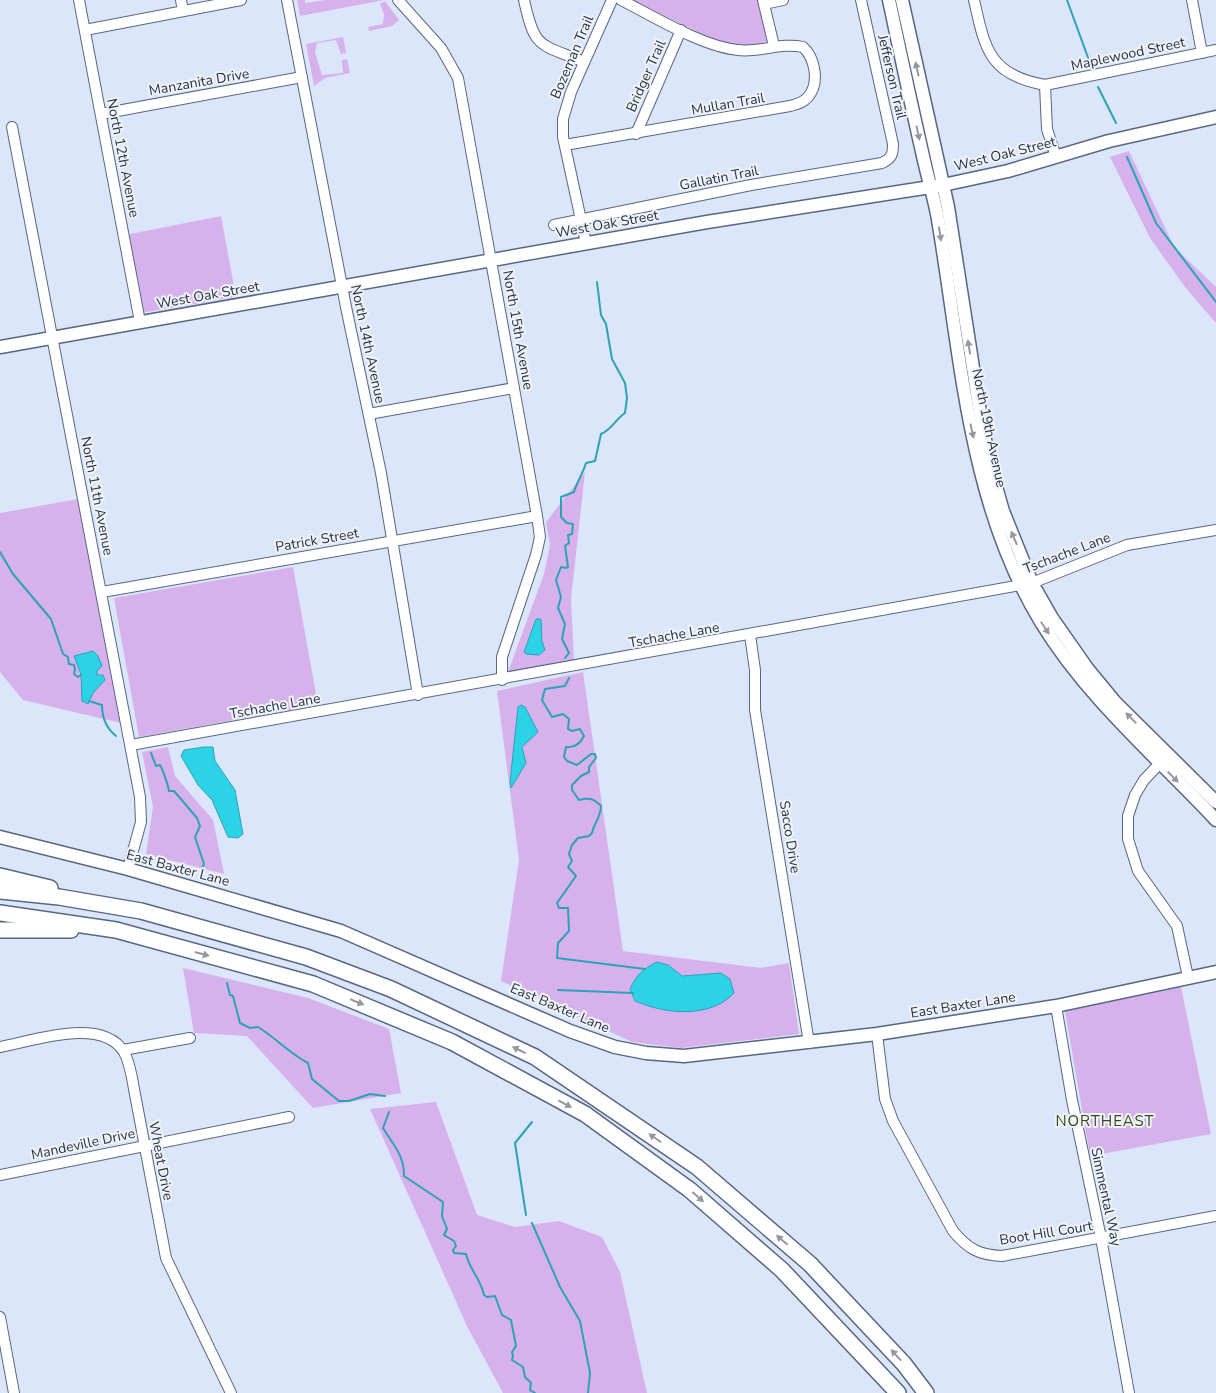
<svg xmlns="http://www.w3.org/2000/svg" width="1216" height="1393" viewBox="0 0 1216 1393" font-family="'Nunito Sans',sans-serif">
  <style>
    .green { fill: #d7b1ec }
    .water { fill: #2cd3e7; stroke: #2ca3b5 }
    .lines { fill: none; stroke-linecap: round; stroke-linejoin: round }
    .stream { stroke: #2ca3b5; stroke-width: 2 }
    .minor-casing { stroke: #566783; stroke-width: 12 }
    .major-casing { stroke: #566783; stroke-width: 15 }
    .highway-casing { stroke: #566783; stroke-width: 18 }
    .minor { stroke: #fff; stroke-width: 10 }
    .major { stroke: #fff; stroke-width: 12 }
    .highway { stroke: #fff; stroke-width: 15 }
    .oneway { fill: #95989f }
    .labels { text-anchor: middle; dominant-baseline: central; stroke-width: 4; stroke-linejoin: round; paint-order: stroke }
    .street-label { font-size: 14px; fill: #2b323f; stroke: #eff3fa }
    .neighbourhood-label { font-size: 15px; letter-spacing: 1px; fill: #344814; stroke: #eff3fa }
  </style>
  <rect width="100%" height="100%" fill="#dbe6fa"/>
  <!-- green -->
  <g class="green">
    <path d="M 297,0 L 305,0 L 305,3 L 326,0 L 384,0 L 300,16 Z"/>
    <path d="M 631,0 L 758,0 L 767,41 L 757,47 L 727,46 Z"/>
    <path d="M 385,1 L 399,20 L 392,26 L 369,31 L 368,27 L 383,24 L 384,14 L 380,4 Z"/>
    <path d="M 343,37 L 346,53 L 341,54 L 336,40 L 317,43 L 315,53 L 322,75 L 343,73 L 342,60 L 347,59 L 350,73 L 325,78 L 314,86 L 306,44 Z"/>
    <path d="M 1129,151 L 1174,247 L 1216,287 L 1216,323 L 1185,287 L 1150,238 L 1110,157 Z"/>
    <path d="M 221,216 L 236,297 L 140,313 L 125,235 Z"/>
    <path d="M 585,472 L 571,599 L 574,660 L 508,672 L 544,574 L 550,545 L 546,522 Z"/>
    <path d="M 78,499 L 121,723 L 23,700 L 0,672 L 0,513 Z"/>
    <path d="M 293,567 L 318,705 L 139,737 L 114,598 Z"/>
    <path d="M 583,672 L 623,951 L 761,968 L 789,963 L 799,1034 L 681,1048 L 632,1042 L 501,981 L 519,860 L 497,691 Z"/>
    <path d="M 168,747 L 175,776 L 213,820 L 224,874 L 146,854 L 153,807 L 142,752 Z"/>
    <path d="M 183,968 L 308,998 L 389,1029 L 401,1093 L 313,1108 L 247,1036 L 194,1033 Z"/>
    <path d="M 1181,987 L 1211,1134 L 1090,1156 L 1065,1011 Z"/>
    <path d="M 436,1102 L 477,1215 L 515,1227 L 559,1221 L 602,1237 L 620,1272 L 647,1393 L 503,1393 L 467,1326 L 370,1109 Z"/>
  </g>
  <!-- water -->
  <g class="water">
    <path d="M 536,619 L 541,619 L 542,641 L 545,650 L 539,655 L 526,654 L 524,652 Z"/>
    <path d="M 93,651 L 98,656 L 102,666 L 97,671 L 97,675 L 103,675 L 105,680 L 93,693 L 88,704 L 82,701 L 81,674 L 74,656 Z"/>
    <path d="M 521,705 L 525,707 L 538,732 L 522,747 L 526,763 L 511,788 L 510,782 L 518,707 Z"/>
    <path d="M 204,747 L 213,747 L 215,761 L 235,790 L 243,834 L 238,838 L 228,837 L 212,800 L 198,785 L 181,756 L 184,750 Z"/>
    <path d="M 657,962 L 668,965 L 682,976 L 721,973 L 730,979 L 734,993 C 710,1019 665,1014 635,1001 L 630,989 C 636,975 643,969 657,962 Z"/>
  </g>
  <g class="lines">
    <!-- stream -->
    <g class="stream">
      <path d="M 1067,0 L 1090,63"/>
      <path d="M 1098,87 L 1116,123"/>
      <path d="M 1127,157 L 1156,223 L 1216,302"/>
      <path d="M 0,552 L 13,574 L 51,619 L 63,654 L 68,657 L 69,664 L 74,665 L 75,669 L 74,674 L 78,677 L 81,675"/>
      <path d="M 565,658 L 569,653 L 562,639 L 565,624 L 558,608 L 561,597 L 556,580 L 561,567 L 566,568 L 568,567 L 565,546 L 569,543 L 568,535 L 572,534 L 573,524 L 567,523 L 561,517 L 561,497 L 574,492 C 577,482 583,473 586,463 L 595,461 L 601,434 C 611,430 616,419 625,413 L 627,398 L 625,383 L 612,359 L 606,324 L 601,315 L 597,282"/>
      <path d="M 569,678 L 565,686 L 545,689 L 542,700 L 552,717 L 563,714 L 569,719 L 568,729 L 572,731 L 580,729 L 584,736 C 580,744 574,748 566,747 L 564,757 L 567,761 L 577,765 L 591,754 L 595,754 L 596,758 L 589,767 L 589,772 L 581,776 L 572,785 L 572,790 L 579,800 C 590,797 594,799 601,806 C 601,817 594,823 592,833 L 589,836 L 578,838 L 572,845 L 569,854 L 572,861 L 568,867 L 576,876 L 557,903 L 559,908 L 568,908 L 569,931 L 558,943 L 557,958 L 645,969"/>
      <path d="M 89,701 L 102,705 C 102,717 106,728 116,736"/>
      <path d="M 151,753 L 156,766 L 160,765 C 163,770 168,785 169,791 L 174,791 L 197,818 L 200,826 L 195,837 L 204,864 L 202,868"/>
      <path d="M 227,983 L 230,995 L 233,996 L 240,1023 L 250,1028 L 258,1027 C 276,1038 289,1053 308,1063 L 312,1079 L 339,1101 L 349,1101 L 370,1094 L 385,1096"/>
      <path d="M 558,990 L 633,993"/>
      <path d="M 389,1112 L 383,1128 C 394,1146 404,1155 404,1176 L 443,1202 L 442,1216 L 447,1229 L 444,1235 L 454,1241 L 456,1246 L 453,1250 L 454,1253 L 466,1254 C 469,1269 481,1279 484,1295 L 487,1297 L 495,1296 L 502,1315 L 511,1320 L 516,1346 L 512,1352 L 513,1356 L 512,1360 L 523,1367 L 525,1377 L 531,1383 L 530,1390 L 535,1393"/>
      <path d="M 526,1215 L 515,1143 L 532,1122"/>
      <path d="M 532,1223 L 560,1287 L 580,1321 L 590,1373 L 588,1393"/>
    </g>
    <!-- minor casing -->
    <g class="minor-casing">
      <g id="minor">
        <path d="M 79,0 L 140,322"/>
        <path d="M 181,0 L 183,11"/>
        <path d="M 287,0 L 346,307 L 381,473 L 418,695"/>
        <path d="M 398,0 L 441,48 L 458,78 L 537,516 L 540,537 L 536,555 L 502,657 L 502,680"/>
        <path d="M 524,0 C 535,50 539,43 584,62"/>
        <path d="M 763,0 L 774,46"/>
        <path d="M 974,0 C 985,49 989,75 1045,85 L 1047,129 L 1056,157"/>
        <path d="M 1192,0 L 1202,53"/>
        <path d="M 764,4 L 783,0"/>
        <path d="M 85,30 L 241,0"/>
        <path d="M 1045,85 L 1216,50"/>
        <path d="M 101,114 L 302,77"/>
        <path d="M 12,127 L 140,797 L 141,822 L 128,869"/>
        <path d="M 636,134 L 681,30"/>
        <path d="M 565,145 L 790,106 C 797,104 803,103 808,97 C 820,83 815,58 803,47 C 781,42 760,53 738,50 C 703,47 653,16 621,0"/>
        <path d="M 554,225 L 751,185 L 882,163 C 892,158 893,154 893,144 L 861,0"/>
        <path d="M 586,243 L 563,137 L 563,119 L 571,92 L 612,0"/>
        <path d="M 369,414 L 514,388"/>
        <path d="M 102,592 L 537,516"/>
        <path d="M 750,635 L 755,670 L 755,710 L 809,1043"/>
        <path d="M 131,745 L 1032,583 L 1127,545 L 1216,530"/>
        <path d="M 1164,759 L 1144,780 L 1135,795 L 1128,816 L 1128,839 L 1138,871 L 1177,926 L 1188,977"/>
        <path d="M 1056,1006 L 1072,1100 L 1101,1238 L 1129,1393"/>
        <path d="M 877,1034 L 885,1099 L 893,1121 L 953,1231 C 968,1249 979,1255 1002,1256 L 1216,1216"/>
        <path d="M 0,1047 C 33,1041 102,1016 124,1052 C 130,1063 132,1077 134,1089 L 166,1258 L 231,1393"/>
        <path d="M 123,1050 L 190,1038"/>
        <path d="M 0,1175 L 289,1117"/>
        <path d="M 0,1317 L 14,1393"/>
      </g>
    </g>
    <!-- major casing -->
    <g class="major-casing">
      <g id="major">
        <path d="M 889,0 C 900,52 911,104 923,156 C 927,175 933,194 937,214 C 961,351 967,501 1041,622 C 1088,699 1156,756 1216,820"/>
        <path d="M 902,0 L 948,207 L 981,419 L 990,466 L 1003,511 L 1032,583 L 1052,618 L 1087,668 L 1115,702 L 1216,802"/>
        <path d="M 0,347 L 707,222 L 943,185 L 1008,171 L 1109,141 L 1216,117"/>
        <path d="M 0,837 L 128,869 L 341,931 L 570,1031 L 615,1047 L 646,1053 L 684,1056 L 877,1034 L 1056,1006 L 1216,972"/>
      </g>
    </g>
    <!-- highway casing -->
    <g class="highway-casing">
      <g id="highway">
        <path d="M 0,876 L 50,888"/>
        <path d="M 0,891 L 59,897 L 141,911 L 306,957 L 391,989 L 535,1057 L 697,1167 L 810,1264 L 904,1364 L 926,1393"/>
        <path d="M 0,913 L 116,930 L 313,984 L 452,1042 L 585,1114 L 690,1190 L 782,1270 L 898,1393"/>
        <path d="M 0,930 L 71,930"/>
      </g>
    </g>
    <!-- minor -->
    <use href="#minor" class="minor"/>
    <!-- major -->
    <use href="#major" class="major"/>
    <!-- highway -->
    <use href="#highway" class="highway"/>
  </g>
  <!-- one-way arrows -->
  <defs><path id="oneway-solid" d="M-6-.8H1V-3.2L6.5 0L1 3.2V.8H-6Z" transform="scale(1.25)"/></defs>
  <g class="oneway">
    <use href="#oneway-solid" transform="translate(917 69) rotate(-103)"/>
    <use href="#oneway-solid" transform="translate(918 133) rotate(78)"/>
    <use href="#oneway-solid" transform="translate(940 234) rotate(81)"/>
    <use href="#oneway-solid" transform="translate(969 347) rotate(-99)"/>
    <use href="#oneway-solid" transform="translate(972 431) rotate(78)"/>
    <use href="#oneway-solid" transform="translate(1014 538) rotate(-113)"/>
    <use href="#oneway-solid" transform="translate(1045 628) rotate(56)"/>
    <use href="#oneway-solid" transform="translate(1131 718) rotate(-135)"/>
    <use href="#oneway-solid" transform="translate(1173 777) rotate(45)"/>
    <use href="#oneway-solid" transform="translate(202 954) rotate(15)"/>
    <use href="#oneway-solid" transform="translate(357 1002) rotate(22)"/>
    <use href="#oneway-solid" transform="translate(519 1050) rotate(-155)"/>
    <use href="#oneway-solid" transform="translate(565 1104) rotate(28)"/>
    <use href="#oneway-solid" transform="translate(655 1138) rotate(-145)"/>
    <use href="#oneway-solid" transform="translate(698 1197) rotate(41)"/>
    <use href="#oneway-solid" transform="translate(782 1240) rotate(-140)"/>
    <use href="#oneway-solid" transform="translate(896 1355) rotate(-132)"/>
  </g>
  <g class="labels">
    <!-- street labels -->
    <g class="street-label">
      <text transform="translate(1128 54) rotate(-12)">Maplewood Street</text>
      <text transform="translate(572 57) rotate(-67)">Bozeman Trail</text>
      <text transform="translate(646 76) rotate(-66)">Bridger Trail</text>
      <text transform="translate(892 77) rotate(77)">Jefferson Trail</text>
      <text transform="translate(199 82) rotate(-10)">Manzanita Drive</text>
      <text transform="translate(728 104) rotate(-10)">Mullan Trail</text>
      <text transform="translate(1005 154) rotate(-14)">West Oak Street</text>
      <text transform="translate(123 158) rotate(79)">North 12th Avenue</text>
      <text transform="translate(719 178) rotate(-11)">Gallatin Trail</text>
      <text transform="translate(607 224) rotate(-10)">West Oak Street</text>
      <text transform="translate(208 295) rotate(-10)">West Oak Street</text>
      <text transform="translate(518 330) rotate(80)">North 15th Avenue</text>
      <text transform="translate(368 344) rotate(78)">North 14th Avenue</text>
      <text transform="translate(989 428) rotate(78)">North 19th Avenue</text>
      <text transform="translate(97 496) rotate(79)">North 11th Avenue</text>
      <text transform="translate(317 540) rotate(-10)">Patrick Street</text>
      <text transform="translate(1067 553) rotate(-21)">Tschache Lane</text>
      <text transform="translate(674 635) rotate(-10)">Tschache Lane</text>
      <text transform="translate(275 706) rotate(-10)">Tschache Lane</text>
      <text transform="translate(790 837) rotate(81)">Sacco Drive</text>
      <text transform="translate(178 868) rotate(15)">East Baxter Lane</text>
      <text transform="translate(963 1005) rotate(-9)">East Baxter Lane</text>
      <text transform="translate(560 1008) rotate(23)">East Baxter Lane</text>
      <text transform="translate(83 1144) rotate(-12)">Mandeville Drive</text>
      <text transform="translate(161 1161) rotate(79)">Wheat Drive</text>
      <text transform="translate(1106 1197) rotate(78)">Simmental Way</text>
      <text transform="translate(1046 1233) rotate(-9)">Boot Hill Court</text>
    </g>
    <!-- neighbourhood labels -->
    <g class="neighbourhood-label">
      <text x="1105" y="1121">NORTHEAST</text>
    </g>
  </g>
</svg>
